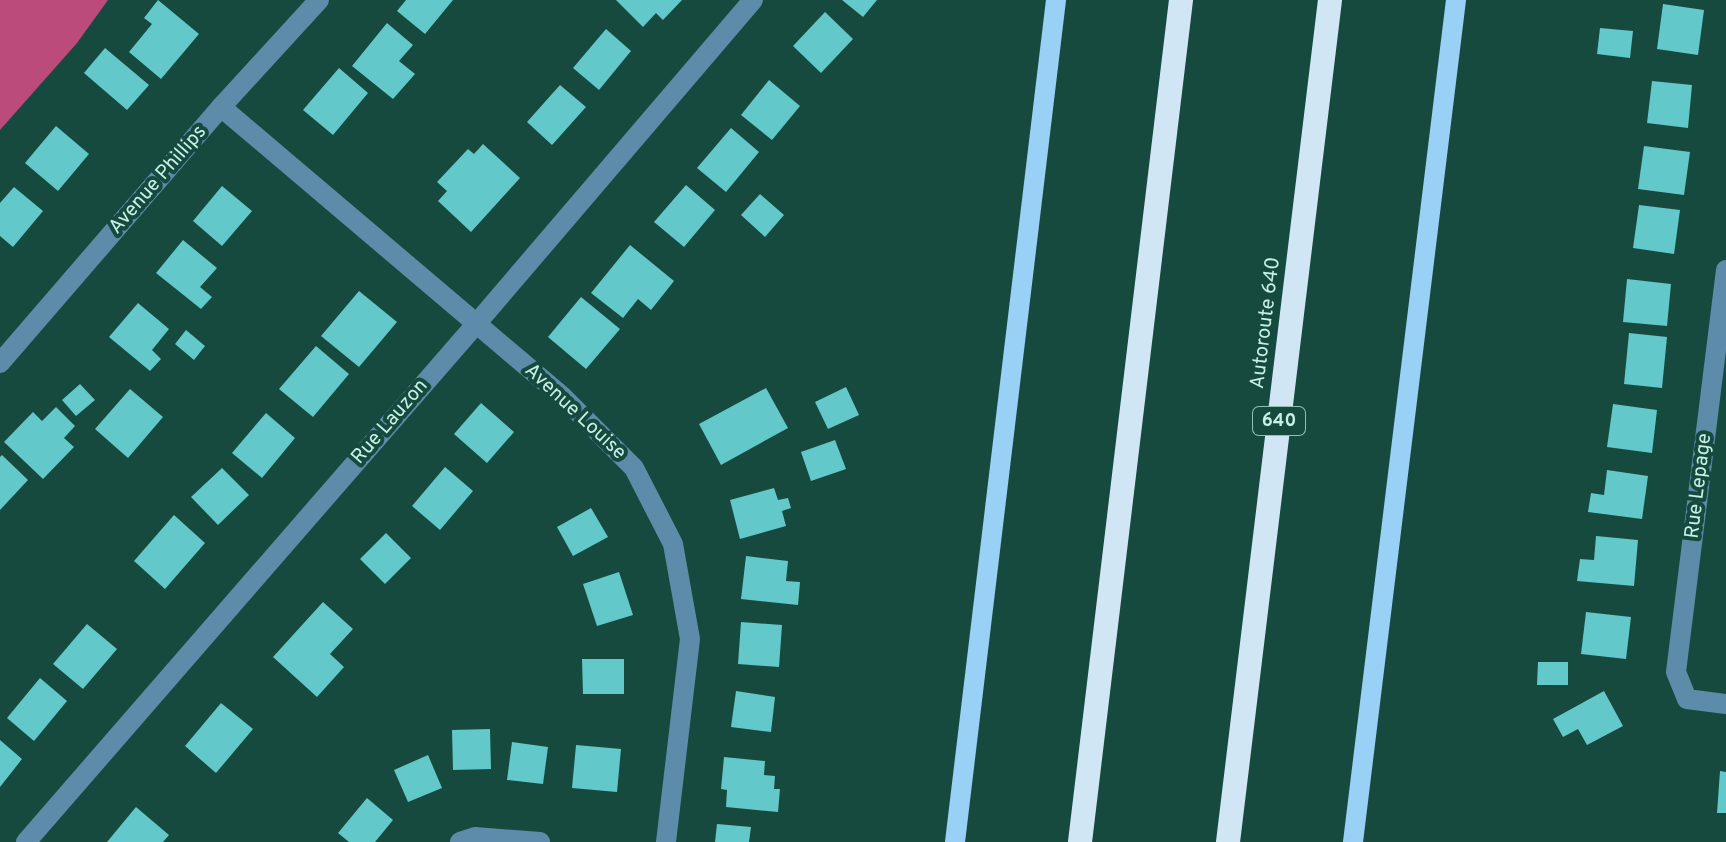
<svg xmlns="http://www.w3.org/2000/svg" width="1726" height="842" viewBox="0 0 1726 842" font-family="Overpass,sans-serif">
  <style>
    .forest { fill: #bb4c7a }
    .building { fill: #62c8c9 }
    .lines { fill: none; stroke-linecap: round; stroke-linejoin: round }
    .minor { stroke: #5c8ca9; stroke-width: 20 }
    .major { stroke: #98d1f5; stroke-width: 20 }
    .highway { stroke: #d1e6f5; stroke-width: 24 }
    .labels { text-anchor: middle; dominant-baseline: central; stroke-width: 8; stroke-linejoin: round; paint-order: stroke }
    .shield { fill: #174a3f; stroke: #92c0b4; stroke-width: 2 }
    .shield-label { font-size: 18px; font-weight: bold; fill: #c6f2e6 }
    .street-label { font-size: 20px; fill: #c6f2e6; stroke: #174a3f }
  </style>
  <rect width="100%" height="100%" fill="#174a3f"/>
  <!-- forest -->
  <path class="forest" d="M 0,0 L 108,0 L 77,43 L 0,130 Z"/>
  <!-- building -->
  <g class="building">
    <path d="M 158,0 L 199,34 L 161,79 L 129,52 L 152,24 L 144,18 Z"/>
    <path d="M 406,0 L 453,0 L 425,34 L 397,11 Z"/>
    <path d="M 616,0 L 682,0 L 663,20 L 656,13 L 643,27 Z"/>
    <path d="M 842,0 L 877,0 L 863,17 Z"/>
    <path d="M 1663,4 L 1704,10 L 1698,55 L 1657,49 Z"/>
    <path d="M 825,12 L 853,39 L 821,73 L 793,46 Z"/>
    <path d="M 387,23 L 413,45 L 399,61 L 415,74 L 393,99 L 352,66 Z"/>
    <path d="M 1600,28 L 1633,31 L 1630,58 L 1597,54 Z"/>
    <path d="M 606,29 L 631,51 L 599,90 L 573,68 Z"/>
    <path d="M 105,48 L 149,85 L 127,110 L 84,73 Z"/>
    <path d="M 339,68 L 368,93 L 333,135 L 303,110 Z"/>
    <path d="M 769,80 L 800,106 L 772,140 L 741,115 Z"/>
    <path d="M 1652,81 L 1692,85 L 1688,128 L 1647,123 Z"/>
    <path d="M 560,85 L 586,107 L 552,145 L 527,122 Z"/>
    <path d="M 56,126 L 89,154 L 58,191 L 25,163 Z"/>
    <path d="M 731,128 L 759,152 L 726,192 L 697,168 Z"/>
    <path d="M 483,144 L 520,178 L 471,232 L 438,201 L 447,191 L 437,182 L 468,149 L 474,154 Z"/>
    <path d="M 1644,146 L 1690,152 L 1684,195 L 1638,189 Z"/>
    <path d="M 686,185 L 715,210 L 684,247 L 654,222 Z"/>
    <path d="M 222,186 L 252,211 L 222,246 L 193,221 Z"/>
    <path d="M 14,187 L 43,211 L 13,247 L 0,236 L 0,203 Z"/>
    <path d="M 760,194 L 784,215 L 765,237 L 741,215 Z"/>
    <path d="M 1639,205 L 1680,210 L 1674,254 L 1633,248 Z"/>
    <path d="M 183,240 L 217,268 L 200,287 L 212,297 L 201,309 L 156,273 Z"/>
    <path d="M 630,245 L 674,281 L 651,310 L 638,299 L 623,318 L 591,293 Z"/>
    <path d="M 1627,279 L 1671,284 L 1667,326 L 1623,322 Z"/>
    <path d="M 359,291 L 397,322 L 359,367 L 321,336 Z"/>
    <path d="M 581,297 L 620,329 L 586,369 L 548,337 Z"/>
    <path d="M 138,303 L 169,329 L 152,350 L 161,359 L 150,371 L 109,337 Z"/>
    <path d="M 186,330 L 205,346 L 194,360 L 175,344 Z"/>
    <path d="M 1629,333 L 1667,337 L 1662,388 L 1624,384 Z"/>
    <path d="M 316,346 L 349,374 L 313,417 L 279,389 Z"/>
    <path d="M 80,384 L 95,400 L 76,416 L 62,400 Z"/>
    <path d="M 846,387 L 859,415 L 828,429 L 815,402 Z"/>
    <path d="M 766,388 L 788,428 L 721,465 L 699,424 Z"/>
    <path d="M 130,389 L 163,417 L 128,458 L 95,429 Z"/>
    <path d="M 481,403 L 514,432 L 487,463 L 454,434 Z"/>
    <path d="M 1613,404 L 1657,410 L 1652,453 L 1607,447 Z"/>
    <path d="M 56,407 L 75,426 L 64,438 L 74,447 L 43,479 L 4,442 L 33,412 L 42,421 Z"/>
    <path d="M 266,413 L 295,438 L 262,478 L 232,453 Z"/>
    <path d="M 835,440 L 846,469 L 811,481 L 801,452 Z"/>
    <path d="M 2,455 L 28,480 L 0,510 L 0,457 Z"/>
    <path d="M 445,467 L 473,491 L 440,530 L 412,506 Z"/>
    <path d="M 222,468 L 249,495 L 218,525 L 191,497 Z"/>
    <path d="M 1607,470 L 1648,476 L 1642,519 L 1588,512 L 1591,493 L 1604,495 Z"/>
    <path d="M 774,488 L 778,500 L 788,498 L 791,508 L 782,511 L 786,526 L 740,539 L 730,500 Z"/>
    <path d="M 591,508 L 608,537 L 573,556 L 557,527 Z"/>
    <path d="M 174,515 L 205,543 L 165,589 L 134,561 Z"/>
    <path d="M 386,533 L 411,558 L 385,584 L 360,559 Z"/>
    <path d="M 1596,536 L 1638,540 L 1634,586 L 1577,581 L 1580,559 L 1594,560 Z"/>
    <path d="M 746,556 L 788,561 L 786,581 L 800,582 L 798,605 L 741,599 Z"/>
    <path d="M 619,572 L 633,615 L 597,626 L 583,584 Z"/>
    <path d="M 323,602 L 353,629 L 330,654 L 344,667 L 317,697 L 273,657 Z"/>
    <path d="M 1586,612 L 1631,617 L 1626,659 L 1581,654 Z"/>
    <path d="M 741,622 L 782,625 L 779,667 L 738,664 Z"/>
    <path d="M 87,624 L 117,649 L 83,689 L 53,664 Z"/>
    <path d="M 582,659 L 624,659 L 624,694 L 583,694 Z"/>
    <path d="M 1538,662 L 1568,662 L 1568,685 L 1537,685 Z"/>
    <path d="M 40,678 L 67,701 L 34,741 L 7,718 Z"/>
    <path d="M 736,691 L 775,697 L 771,732 L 731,727 Z"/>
    <path d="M 1604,691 L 1623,726 L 1587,745 L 1578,729 L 1563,737 L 1553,719 Z"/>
    <path d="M 221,703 L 253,729 L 216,773 L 185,746 Z"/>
    <path d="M 490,729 L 491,769 L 453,770 L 452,730 Z"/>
    <path d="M 0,740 L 22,759 L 0,787 Z"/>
    <path d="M 512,742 L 548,747 L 543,784 L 507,780 Z"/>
    <path d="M 576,745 L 621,749 L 617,792 L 572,788 Z"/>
    <path d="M 428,755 L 442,788 L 408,802 L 394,770 Z"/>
    <path d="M 724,757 L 765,761 L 764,775 L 775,776 L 774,789 L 780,789 L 778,812 L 726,807 L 727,790 L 721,789 Z"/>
    <path d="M 1720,771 L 1726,772 L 1726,813 L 1717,813 Z"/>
    <path d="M 367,798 L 393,820 L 375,842 L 349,842 L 338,833 Z"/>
    <path d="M 136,807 L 169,835 L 163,842 L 107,842 Z"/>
    <path d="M 717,824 L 751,827 L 749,842 L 715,842 Z"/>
  </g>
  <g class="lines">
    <!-- minor -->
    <g class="minor">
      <path d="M 221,107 L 563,397 L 634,468 L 673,544 L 690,639 L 666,842"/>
      <path d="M 1726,270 L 1676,672 L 1687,699 L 1726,704"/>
      <path d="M 0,363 L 221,107 L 319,0"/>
      <path d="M 26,842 L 477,323 L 753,0"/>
      <path d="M 460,842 L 475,837 L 540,842"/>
    </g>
    <!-- major -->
    <g class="major">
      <path d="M 955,842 L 1056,0"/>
      <path d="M 1353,842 L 1456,0"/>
    </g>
    <!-- highway -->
    <g class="highway">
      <path d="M 1080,842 L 1181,0"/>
      <path d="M 1228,842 L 1330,0"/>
    </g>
  </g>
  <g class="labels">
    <!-- shield labels -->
    <rect class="shield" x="1253" y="407" width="52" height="28" rx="6"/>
    <g class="shield-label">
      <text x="1279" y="421">640</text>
    </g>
    <!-- street labels -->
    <g class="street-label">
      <text transform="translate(158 180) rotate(-49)">Avenue Phillips</text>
      <text transform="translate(1266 323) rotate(-83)">Autoroute 640</text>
      <text transform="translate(575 412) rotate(43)">Avenue Louise</text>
      <text transform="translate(390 422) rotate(-49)">Rue Lauzon</text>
      <text transform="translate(1699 486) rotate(-83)">Rue Lepage</text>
    </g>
  </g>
</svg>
